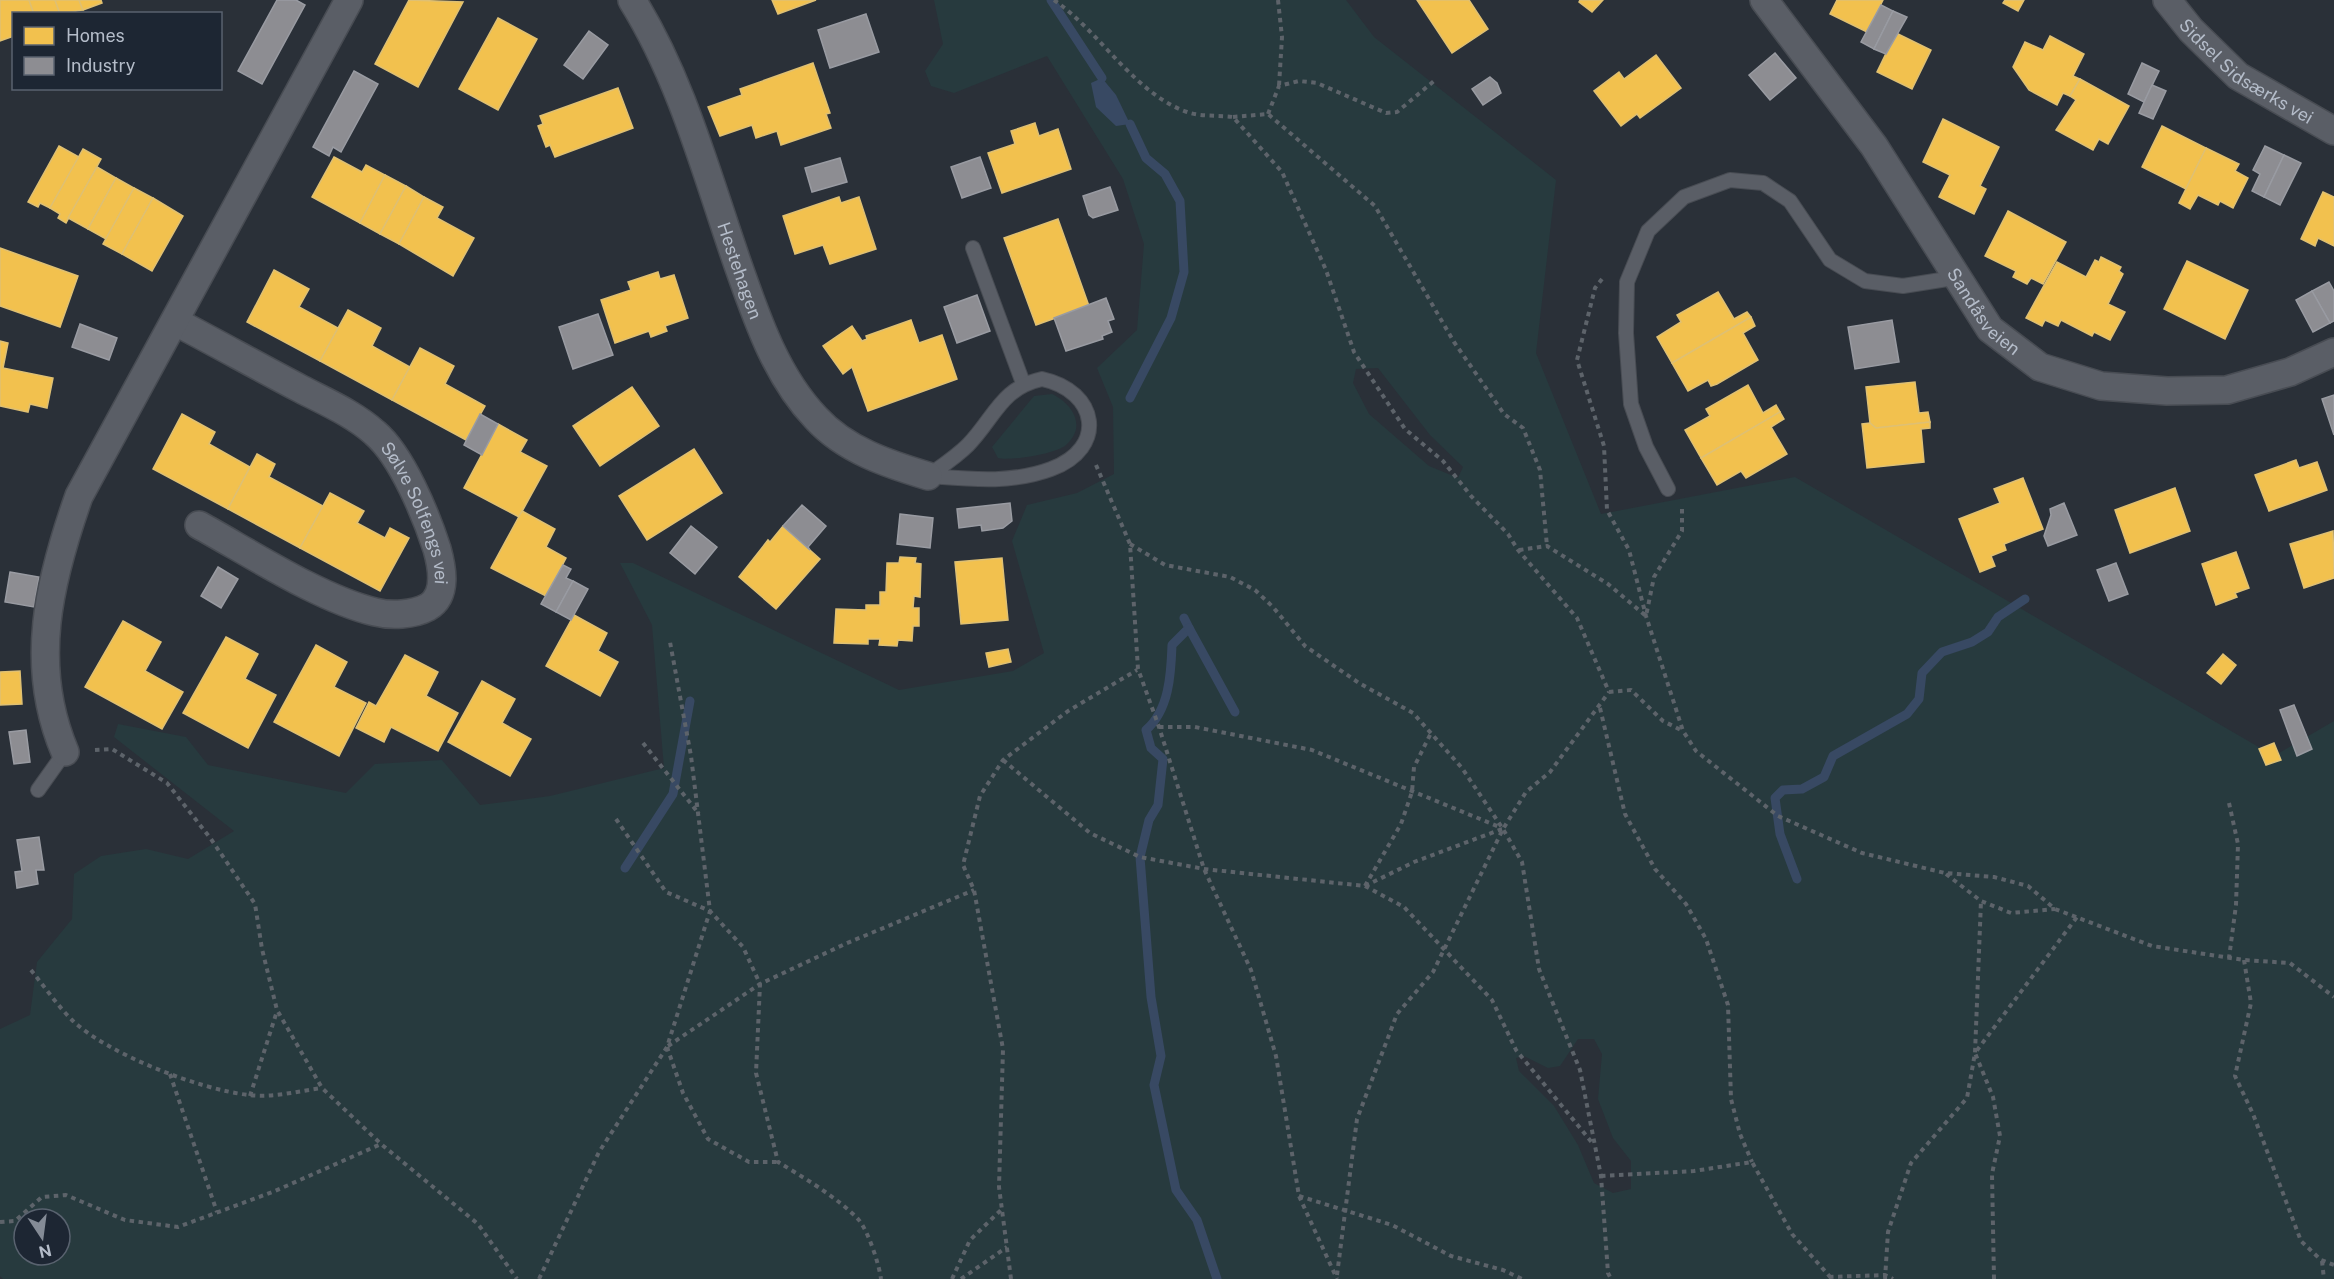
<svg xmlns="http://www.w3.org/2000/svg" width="2334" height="1279" viewBox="0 0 2334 1279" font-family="'Public Sans',sans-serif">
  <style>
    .green { fill: #273a3e; fill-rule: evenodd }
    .water { fill: #384963 }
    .homes { fill: #f2c14e; stroke: #dfc073; stroke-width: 1.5 }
    .industry { fill: #8d8d92; stroke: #999ba2; stroke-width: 1.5 }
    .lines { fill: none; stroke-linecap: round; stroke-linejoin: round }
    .stream { stroke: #384963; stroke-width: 9 }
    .lane-casing { stroke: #484c53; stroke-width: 16 }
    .street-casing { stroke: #484c53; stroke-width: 30 }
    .path { stroke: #5d636a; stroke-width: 4; stroke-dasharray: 4.5 4.5; stroke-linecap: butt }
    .lane { stroke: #5a5e66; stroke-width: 14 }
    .street { stroke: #5a5e66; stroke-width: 27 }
    .labels { text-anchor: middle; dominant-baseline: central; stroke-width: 6; stroke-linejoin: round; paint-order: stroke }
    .street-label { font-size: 18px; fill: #b4bcc9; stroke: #1d2633 }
  </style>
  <rect width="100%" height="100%" fill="#2a3038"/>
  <!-- green -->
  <g class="green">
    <path d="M 934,0 L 1346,0 L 1374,37 L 1556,180 L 1536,353 L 1601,514 L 1795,477 L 2274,756 L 2334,721 L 2334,1279 L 3,1279 L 0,1276 L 0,1029 L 30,1015 L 37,962 L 72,919 L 74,874 L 101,856 L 146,849 L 188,859 L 234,831 L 114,737 L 118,724 L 186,737 L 208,765 L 346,793 L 375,764 L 442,760 L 480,805 L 550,796 L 664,768 L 652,625 L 620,563 L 633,563 L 899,690 L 1013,671 L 1044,653 L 1012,541 L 1027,505 L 1077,493 L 1114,474 L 1113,407 L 1097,368 L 1137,330 L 1144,244 L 1123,179 L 1047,56 L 954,93 L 931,86 L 925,71 L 943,44 ZM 1378,368 L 1430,435 L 1463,467 L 1458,478 L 1429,466 L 1369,414 L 1353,383 L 1356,369 ZM 1578,1039 L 1594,1039 L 1602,1054 L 1598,1099 L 1613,1138 L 1631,1161 L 1631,1189 L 1613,1193 L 1594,1183 L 1578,1145 L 1554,1106 L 1519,1071 L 1516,1058 L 1524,1056 L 1548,1068 L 1560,1066 ZM 24,1219 L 60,1219 L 60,1255 L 24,1255 Z"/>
    <path d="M 1052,394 C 1073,404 1087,427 1066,445 C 1056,454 1011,461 998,458 L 992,447 L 1034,396 Z"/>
  </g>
  <!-- water -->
  <path class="water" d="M 1102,78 L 1116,95 L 1130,124 L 1116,126 L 1096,107 L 1091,83 Z"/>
  <!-- homes -->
  <g class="homes">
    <path d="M 0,0 L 29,0 L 34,14 L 14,14 L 14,36 L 0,41 Z"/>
    <path d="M 29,0 L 55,0 L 60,14 L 34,14 Z"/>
    <path d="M 55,0 L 79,0 L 83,10 L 60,14 Z"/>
    <path d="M 79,0 L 101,0 L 102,3 L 83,10 Z"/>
    <path d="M 409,0 L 463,2 L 418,87 L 375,64 Z"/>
    <path d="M 772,0 L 816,0 L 778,14 Z"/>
    <path d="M 1417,0 L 1469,0 L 1488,29 L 1452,53 Z"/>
    <path d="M 1580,0 L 1603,0 L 1592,12 L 1579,2 Z"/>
    <path d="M 1837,0 L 1883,0 L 1867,32 L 1830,14 Z"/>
    <path d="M 2005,0 L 2024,0 L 2018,11 L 2003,3 Z"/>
    <path d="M 498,18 L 537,39 L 498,110 L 459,89 Z"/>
    <path d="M 1896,33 L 1931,50 L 1912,89 L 1877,72 Z"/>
    <path d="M 2050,36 L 2084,54 L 2073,76 L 2080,79 L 2070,96 L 2063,93 L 2057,105 L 2029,90 L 2013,67 L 2025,42 L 2043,50 Z"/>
    <path d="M 1656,55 L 1681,88 L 1640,118 L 1637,114 L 1621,126 L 1594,91 L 1619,72 L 1624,79 Z"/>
    <path d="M 813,63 L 830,113 L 826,114 L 831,128 L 781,145 L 777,131 L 756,138 L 752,125 L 720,136 L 708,107 L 742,95 L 740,89 Z"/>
    <path d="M 2080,79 L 2129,106 L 2108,144 L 2099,139 L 2093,150 L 2056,130 L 2076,100 L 2070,96 Z"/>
    <path d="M 618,88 L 633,128 L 555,157 L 550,145 L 546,147 L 538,126 L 543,124 L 540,116 Z"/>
    <path d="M 1943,119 L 1999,147 L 1980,186 L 1986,189 L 1974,214 L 1939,197 L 1950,175 L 1923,162 Z"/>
    <path d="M 1035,123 L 1039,136 L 1058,129 L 1071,169 L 1002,193 L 988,153 L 1015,144 L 1011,131 Z"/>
    <path d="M 2162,126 L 2206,148 L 2186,189 L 2142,167 Z"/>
    <path d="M 59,146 L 79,157 L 50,208 L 40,203 L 38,207 L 28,202 Z"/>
    <path d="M 2206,148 L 2239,164 L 2235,171 L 2248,178 L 2233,208 L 2220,201 L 2218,205 L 2198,195 L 2190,209 L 2179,203 Z"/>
    <path d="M 83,149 L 101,159 L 66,223 L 58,218 L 60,214 L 50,208 Z"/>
    <path d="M 334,157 L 362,172 L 366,165 L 385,175 L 360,223 L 312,197 Z"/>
    <path d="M 97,167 L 116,178 L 88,229 L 68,218 Z"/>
    <path d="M 385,175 L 406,186 L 380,234 L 360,223 Z"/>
    <path d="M 116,178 L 134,188 L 106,239 L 88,229 Z"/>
    <path d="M 406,186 L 424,197 L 399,244 L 380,234 Z"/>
    <path d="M 134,188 L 153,198 L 122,254 L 103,244 Z"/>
    <path d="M 2323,192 L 2334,197 L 2334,246 L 2318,238 L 2315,246 L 2301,239 Z"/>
    <path d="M 424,197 L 443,207 L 437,218 L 474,238 L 453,276 L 399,244 Z"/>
    <path d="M 839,197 L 841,203 L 859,197 L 876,249 L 830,264 L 823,245 L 795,254 L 783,216 Z"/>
    <path d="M 153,198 L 183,216 L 152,271 L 122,254 Z"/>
    <path d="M 2008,211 L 2066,242 L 2043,284 L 2031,278 L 2027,284 L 2013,277 L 2016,271 L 1985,256 Z"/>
    <path d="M 1058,219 L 1089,306 L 1036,325 L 1004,238 Z"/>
    <path d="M 0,248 L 78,276 L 60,327 L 0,306 Z"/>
    <path d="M 2101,257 L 2121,267 L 2119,271 L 2123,274 L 2108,304 L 2125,312 L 2110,340 L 2094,332 L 2092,336 L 2061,320 L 2058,326 L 2045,320 L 2042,326 L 2026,318 L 2057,262 L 2086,277 L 2095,260 L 2099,262 Z"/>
    <path d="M 2187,261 L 2248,290 L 2225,339 L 2164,309 Z"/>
    <path d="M 274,270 L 309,289 L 299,307 L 338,328 L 320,361 L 247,322 Z"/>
    <path d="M 658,272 L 660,279 L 674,275 L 688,318 L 665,326 L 667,331 L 651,337 L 649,331 L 615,343 L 601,300 L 631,290 L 628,282 Z"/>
    <path d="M 1718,292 L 1734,319 L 1747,312 L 1751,317 L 1672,363 L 1657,337 L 1681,322 L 1677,315 Z"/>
    <path d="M 348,310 L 381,328 L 372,346 L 410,367 L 392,400 L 320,361 Z"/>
    <path d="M 1751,317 L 1755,326 L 1743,333 L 1758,360 L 1717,384 L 1711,386 L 1708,380 L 1688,391 L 1672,363 Z"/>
    <path d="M 911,320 L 919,343 L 942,335 L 957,379 L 868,411 L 852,367 L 843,374 L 823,346 L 852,326 L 862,341 L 867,339 L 866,336 Z"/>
    <path d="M 0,341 L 8,343 L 3,368 L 53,378 L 47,408 L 30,404 L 28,412 L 0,406 Z"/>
    <path d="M 420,348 L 454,366 L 445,384 L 485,406 L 466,440 L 392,400 Z"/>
    <path d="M 1915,382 L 1919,413 L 1928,412 L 1930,422 L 1876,428 L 1870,423 L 1866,387 Z"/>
    <path d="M 1748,385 L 1763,413 L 1776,405 L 1780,412 L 1701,458 L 1685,430 L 1710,416 L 1706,409 Z"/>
    <path d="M 632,387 L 659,426 L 600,466 L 573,426 Z"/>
    <path d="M 1780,412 L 1784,419 L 1771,427 L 1787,454 L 1746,478 L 1741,471 L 1717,485 L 1701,458 Z"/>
    <path d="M 182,414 L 215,432 L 209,444 L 250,467 L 228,509 L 153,469 Z"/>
    <path d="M 1930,422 L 1930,428 L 1921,429 L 1924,462 L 1867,468 L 1862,424 L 1870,423 L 1876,428 Z"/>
    <path d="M 498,424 L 527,440 L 520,452 L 547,466 L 519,517 L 464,488 Z"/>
    <path d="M 694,449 L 722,493 L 647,540 L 619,496 Z"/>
    <path d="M 257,454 L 275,464 L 269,477 L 323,506 L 300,548 L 228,509 Z"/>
    <path d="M 2296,460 L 2299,468 L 2317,462 L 2327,490 L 2269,511 L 2255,475 Z"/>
    <path d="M 2023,478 L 2043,529 L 2004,544 L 2006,550 L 1991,556 L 1995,566 L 1980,572 L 1959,519 L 2000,503 L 1994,489 Z"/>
    <path d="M 2175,488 L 2190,531 L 2130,553 L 2115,510 Z"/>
    <path d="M 330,493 L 364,511 L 357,523 L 385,538 L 390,528 L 409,538 L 380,591 L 300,548 Z"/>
    <path d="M 522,511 L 555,529 L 546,547 L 566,558 L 546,596 L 491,568 Z"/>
    <path d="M 783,526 L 820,559 L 776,609 L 739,577 L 768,540 L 770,542 Z"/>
    <path d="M 2333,531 L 2334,578 L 2304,588 L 2290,544 Z"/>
    <path d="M 2236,552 L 2249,588 L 2235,593 L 2237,597 L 2216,605 L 2202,564 Z"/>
    <path d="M 900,557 L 916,558 L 915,563 L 921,564 L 920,597 L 914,596 L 913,608 L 919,608 L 919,626 L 913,626 L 912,641 L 898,640 L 897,646 L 879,645 L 880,639 L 868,639 L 868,644 L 834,643 L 836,609 L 866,610 L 866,605 L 880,605 L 880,592 L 886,592 L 887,563 L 899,563 Z"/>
    <path d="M 1002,558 L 1008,620 L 961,624 L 955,562 Z"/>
    <path d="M 574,615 L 607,633 L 598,651 L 618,662 L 600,696 L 546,666 Z"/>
    <path d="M 123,621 L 161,642 L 145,671 L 183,692 L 162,729 L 85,687 Z"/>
    <path d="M 226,637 L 258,654 L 245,679 L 276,695 L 248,748 L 183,713 Z"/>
    <path d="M 316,645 L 347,662 L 334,687 L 366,703 L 339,756 L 274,722 Z"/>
    <path d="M 1008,649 L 1011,662 L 989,667 L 986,653 Z"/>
    <path d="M 2223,654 L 2236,665 L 2221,684 L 2207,673 Z"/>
    <path d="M 405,655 L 438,672 L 426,696 L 458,713 L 438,751 L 391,727 L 384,742 L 356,728 L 369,702 L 376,706 Z"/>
    <path d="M 20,671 L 22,704 L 0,705 L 0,672 Z"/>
    <path d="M 482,681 L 515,699 L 502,723 L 531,739 L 510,776 L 448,742 Z"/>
    <path d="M 2274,743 L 2281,760 L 2266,765 L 2259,749 Z"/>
  </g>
  <!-- industry -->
  <g class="industry">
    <path d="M 277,0 L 296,0 L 305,5 L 262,84 L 238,71 Z"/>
    <path d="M 1881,5 L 1893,11 L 1874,49 L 1861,42 Z"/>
    <path d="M 1893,11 L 1907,17 L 1886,54 L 1874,49 Z"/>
    <path d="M 866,14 L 879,52 L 830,68 L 818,30 Z"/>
    <path d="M 589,31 L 608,45 L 583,79 L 564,65 Z"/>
    <path d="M 1775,53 L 1796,78 L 1770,100 L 1749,75 Z"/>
    <path d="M 2142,63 L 2159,71 L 2144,102 L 2128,94 Z"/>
    <path d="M 354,71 L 378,84 L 341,152 L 333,147 L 329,156 L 313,147 Z"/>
    <path d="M 1490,77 L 1497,83 L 1501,93 L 1483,105 L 1472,89 Z"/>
    <path d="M 2152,85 L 2166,91 L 2153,119 L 2139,113 Z"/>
    <path d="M 2265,146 L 2284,155 L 2264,197 L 2252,191 L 2260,174 L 2253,170 Z"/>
    <path d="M 2284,155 L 2301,163 L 2280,205 L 2264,197 Z"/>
    <path d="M 980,157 L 991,188 L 962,198 L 951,167 Z"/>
    <path d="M 840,158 L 847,182 L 812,192 L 805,168 Z"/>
    <path d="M 1110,187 L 1118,210 L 1093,218 L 1089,215 L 1083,196 Z"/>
    <path d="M 2329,282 L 2334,291 L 2334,321 L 2330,323 L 2312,291 Z"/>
    <path d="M 2312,291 L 2330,323 L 2313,332 L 2296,300 Z"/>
    <path d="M 977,295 L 990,331 L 957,343 L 944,307 Z"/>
    <path d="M 1106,298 L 1114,319 L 1108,321 L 1112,332 L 1102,336 L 1103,339 L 1066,351 L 1054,318 Z"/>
    <path d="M 598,314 L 613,355 L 573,369 L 559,327 Z"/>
    <path d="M 1892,320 L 1899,362 L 1855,369 L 1848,327 Z"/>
    <path d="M 80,324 L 117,338 L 109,360 L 72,347 Z"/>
    <path d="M 2334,395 L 2334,435 L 2322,399 Z"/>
    <path d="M 480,414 L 498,424 L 482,455 L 464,445 Z"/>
    <path d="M 1010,503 L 1012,521 L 1003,528 L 982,531 L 981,525 L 959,528 L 957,509 Z"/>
    <path d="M 2064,503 L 2077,535 L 2048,546 L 2044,536 L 2051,515 L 2050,509 Z"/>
    <path d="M 802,505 L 826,526 L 808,547 L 810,550 L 783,526 Z"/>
    <path d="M 900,514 L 933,518 L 930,548 L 897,544 Z"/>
    <path d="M 691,526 L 717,547 L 695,574 L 670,553 Z"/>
    <path d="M 2116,563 L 2128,594 L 2109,601 L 2097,570 Z"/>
    <path d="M 563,565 L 571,569 L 566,578 L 573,581 L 556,612 L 541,604 Z"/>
    <path d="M 218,567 L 238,579 L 221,608 L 201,596 Z"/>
    <path d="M 10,572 L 39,577 L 34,607 L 5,602 Z"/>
    <path d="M 573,581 L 588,589 L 571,620 L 556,612 Z"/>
    <path d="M 2294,705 L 2312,749 L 2297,756 L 2280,710 Z"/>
    <path d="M 26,730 L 30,762 L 14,764 L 9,732 Z"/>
    <path d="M 39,837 L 44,870 L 36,870 L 38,884 L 17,888 L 15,872 L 22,871 L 17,840 Z"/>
  </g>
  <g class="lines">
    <!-- stream -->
    <g class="stream">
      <path d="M 1051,0 L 1102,78"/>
      <path d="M 1130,124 L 1146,158 L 1165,174 L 1180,201 L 1184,272 L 1171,318 L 1130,398"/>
      <path d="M 1184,618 L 1189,628 L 1172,645 C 1171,675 1169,710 1146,730 L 1151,748 L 1163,759 L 1158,805 L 1149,820 L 1140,857 L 1151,997 L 1161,1056 L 1154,1085 L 1176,1190 L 1197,1220 L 1217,1279"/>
      <path d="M 1189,628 L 1235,712"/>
      <path d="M 625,868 L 673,794 L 690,701"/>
      <path d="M 1797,879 L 1780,834 L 1775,798 L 1783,790 L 1802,789 L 1824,777 L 1833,756 L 1907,714 L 1919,699 L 1922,673 L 1942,652 L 1972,642 L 1988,632 L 1998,617 L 2025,599"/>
    </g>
    <!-- lane casing -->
    <g class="lane-casing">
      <g id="lane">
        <path d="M 973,248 L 1023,383"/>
        <path d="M 1042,379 C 1098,391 1108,448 1051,469 C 1011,484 969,479 928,476 C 942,466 956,457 968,445 C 995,417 1001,388 1042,379 Z"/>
        <path d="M 1668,489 L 1646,447 L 1631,404 L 1626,333 L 1627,282 L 1648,231 L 1684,197 L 1730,180 L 1763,183 L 1790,201 L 1830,260 L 1865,281 L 1903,286 L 1960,277"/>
        <path d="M 38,790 L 65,752"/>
      </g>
    </g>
    <!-- street casing -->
    <g class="street-casing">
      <g id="street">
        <path id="s1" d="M 632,0 C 682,80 707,176 738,265 C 757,319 776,376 816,418 C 845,450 888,464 928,476"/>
        <path id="s2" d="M 1764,0 L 1874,146 L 1990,329 L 2040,367 L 2101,386 L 2167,391 L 2227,390 L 2290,372 L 2334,352"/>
        <path id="s3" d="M 2167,0 L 2191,30 L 2238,76 L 2334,131"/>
        <path id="s4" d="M 176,322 C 218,344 259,367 301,389 C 326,402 354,414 375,433 C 402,456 426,515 437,549 C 442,567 448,595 428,607 C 413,615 391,616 375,612 C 320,599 250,553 199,525"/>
        <path d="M 65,752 C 28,665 49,581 79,496 L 349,0"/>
      </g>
    </g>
    <!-- path -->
    <g class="path">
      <path d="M 1054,0 C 1100,32 1135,94 1187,112 C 1201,117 1219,115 1233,117 L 1282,172 L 1326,270 L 1354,352 L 1405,429 L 1443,461 L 1471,496 L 1508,534 L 1518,550 L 1577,618 L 1609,692"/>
      <path d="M 1278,0 L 1282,37 L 1279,86"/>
      <path d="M 1268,114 L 1279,86 L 1299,81 L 1317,83 L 1386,113 L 1397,112 L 1434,81"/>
      <path d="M 1233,117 L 1268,114 L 1375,206 L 1454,342 L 1504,414 L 1523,428 L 1540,470 L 1547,546"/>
      <path d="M 1602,279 L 1595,288 L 1577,360 L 1604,446 L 1607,510 L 1629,550 L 1646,616 L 1683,731 L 1696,751 L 1778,816 L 1862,853 L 1945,873 L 1994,877 L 2028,886 L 2055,909 L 2152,946 L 2244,960 L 2290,963 L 2334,997"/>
      <path d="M 1096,465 L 1130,544 L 1138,669 L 1159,727 L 1204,869 L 1251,970 L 1276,1056 L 1299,1196 L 1337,1279"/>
      <path d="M 1130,544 L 1165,565 L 1230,577 L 1255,590 L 1273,607 L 1305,646 L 1359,683 L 1413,713 L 1462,768 L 1503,829 L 1522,862 L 1539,969 L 1580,1070 L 1601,1176 L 1608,1273 L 1611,1279"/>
      <path d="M 1519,550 L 1547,546 L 1608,584 L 1646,616 L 1654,577 L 1682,531 L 1682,506"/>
      <path d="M 1609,692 L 1631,690 L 1663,721 L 1683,731"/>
      <path d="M 1600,708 L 1625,814 L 1655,869 L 1686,904 L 1706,939 L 1728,1005 L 1731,1099 L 1740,1134 L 1752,1162"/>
      <path d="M 1159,727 L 1195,727 L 1312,750 L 1502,828"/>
      <path d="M 643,743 L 699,814"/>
      <path d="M 95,750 L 112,749 L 167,783 L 211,839 L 255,904 L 262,949 L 277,1010 L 322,1088 L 381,1144 L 478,1224 L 517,1279"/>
      <path d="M 1003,760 L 1090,833 L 1140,857 L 1204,869 L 1365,886 L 1404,907 L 1492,1000 L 1516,1050 L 1594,1145"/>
      <path d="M 2229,803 L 2238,844 L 2236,905 L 2229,958"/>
      <path d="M 616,819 L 666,892 L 710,911 L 743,947 L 760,984 L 756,1073 L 778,1162 C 803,1177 838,1198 858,1219 C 868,1230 879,1264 881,1279"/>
      <path d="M 1946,874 L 1981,901 L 2011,913 L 2055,909"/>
      <path d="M 1365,886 L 1401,824 L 1412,792 L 1414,767 L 1431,733"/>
      <path d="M 1365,886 L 1414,862 L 1502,829"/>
      <path d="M 2244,960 L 2251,1003 L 2235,1076 L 2253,1114 L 2301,1241 L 2321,1260 L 2334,1265"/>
      <path d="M 31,970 C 44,986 57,1005 72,1020 C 107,1054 201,1090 249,1095 C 272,1098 299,1091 322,1088"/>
      <path d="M 668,1046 L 760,984 L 845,944 L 974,890"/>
      <path d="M 667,1047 L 683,1093 L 708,1139 L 749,1162 L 778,1162"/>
      <path d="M 170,1074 L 217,1212"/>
      <path d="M 250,1096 L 277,1011"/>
      <path d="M 1601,1176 L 1694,1171 L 1752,1162 L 1792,1234 L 1832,1279"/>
      <path d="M 1299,1196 L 1392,1225 L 1451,1256 L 1503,1270 L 1522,1279"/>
      <path d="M 0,1222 L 15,1221 L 42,1197 L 66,1195 L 125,1220 L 178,1227 L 275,1191 L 381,1144"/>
      <path d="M 2322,1261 L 2324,1279"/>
      <path d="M 1337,1275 L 1357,1119 L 1397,1014 L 1433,972 L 1503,829 L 1526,792 L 1550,772 L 1609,692"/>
      <path d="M 1829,1277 L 1885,1275 L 1893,1279"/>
      <path d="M 539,1279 L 599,1152 L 667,1047 L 710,911 L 691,756 L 670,642"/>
      <path d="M 952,1279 L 970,1240 L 1001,1210"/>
      <path d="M 961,1279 L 1007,1247"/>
      <path d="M 1011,1279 L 999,1187 L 1003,1049 L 974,890 L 963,865 L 980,796 L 1003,760 L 1068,711 L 1137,670"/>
      <path d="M 1885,1279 L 1888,1232 L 1911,1163 L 1967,1098 L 1975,1053 L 1981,901"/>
      <path d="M 1994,1279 L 1992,1174 L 2000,1136 L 1993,1097 L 1975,1053 L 2077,917"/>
    </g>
    <!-- lane -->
    <use href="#lane" class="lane"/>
    <!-- street -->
    <use href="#street" class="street"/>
  </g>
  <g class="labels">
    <!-- street labels -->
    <g class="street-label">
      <text stroke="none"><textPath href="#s3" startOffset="108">Sidsel Sidsærks vei</textPath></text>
      <text stroke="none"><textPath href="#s1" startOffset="292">Hestehagen</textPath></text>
      <text stroke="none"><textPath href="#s2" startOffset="382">Sandåsveien</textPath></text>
      <text stroke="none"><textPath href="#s4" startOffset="320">Sølve Solfengs vei</textPath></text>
    </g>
  </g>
  <!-- legend -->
  <rect x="12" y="12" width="210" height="78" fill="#1d2633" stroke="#59626f" stroke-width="1.5"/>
  <rect x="24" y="27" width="30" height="18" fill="#f2c14e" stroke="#59626f" stroke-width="1.5"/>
  <text x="66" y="42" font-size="18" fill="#b4bcc9">Homes</text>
  <rect x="24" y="57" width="30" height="18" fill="#8d8d92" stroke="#59626f" stroke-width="1.5"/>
  <text x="66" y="72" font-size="18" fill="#b4bcc9">Industry</text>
  <!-- north arrow -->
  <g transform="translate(42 1237) rotate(167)"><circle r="28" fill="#1d2633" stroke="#59626f" stroke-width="1.5"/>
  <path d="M0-4.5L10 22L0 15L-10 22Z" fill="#848b96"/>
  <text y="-9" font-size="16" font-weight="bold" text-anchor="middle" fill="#b4bcc9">N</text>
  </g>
</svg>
